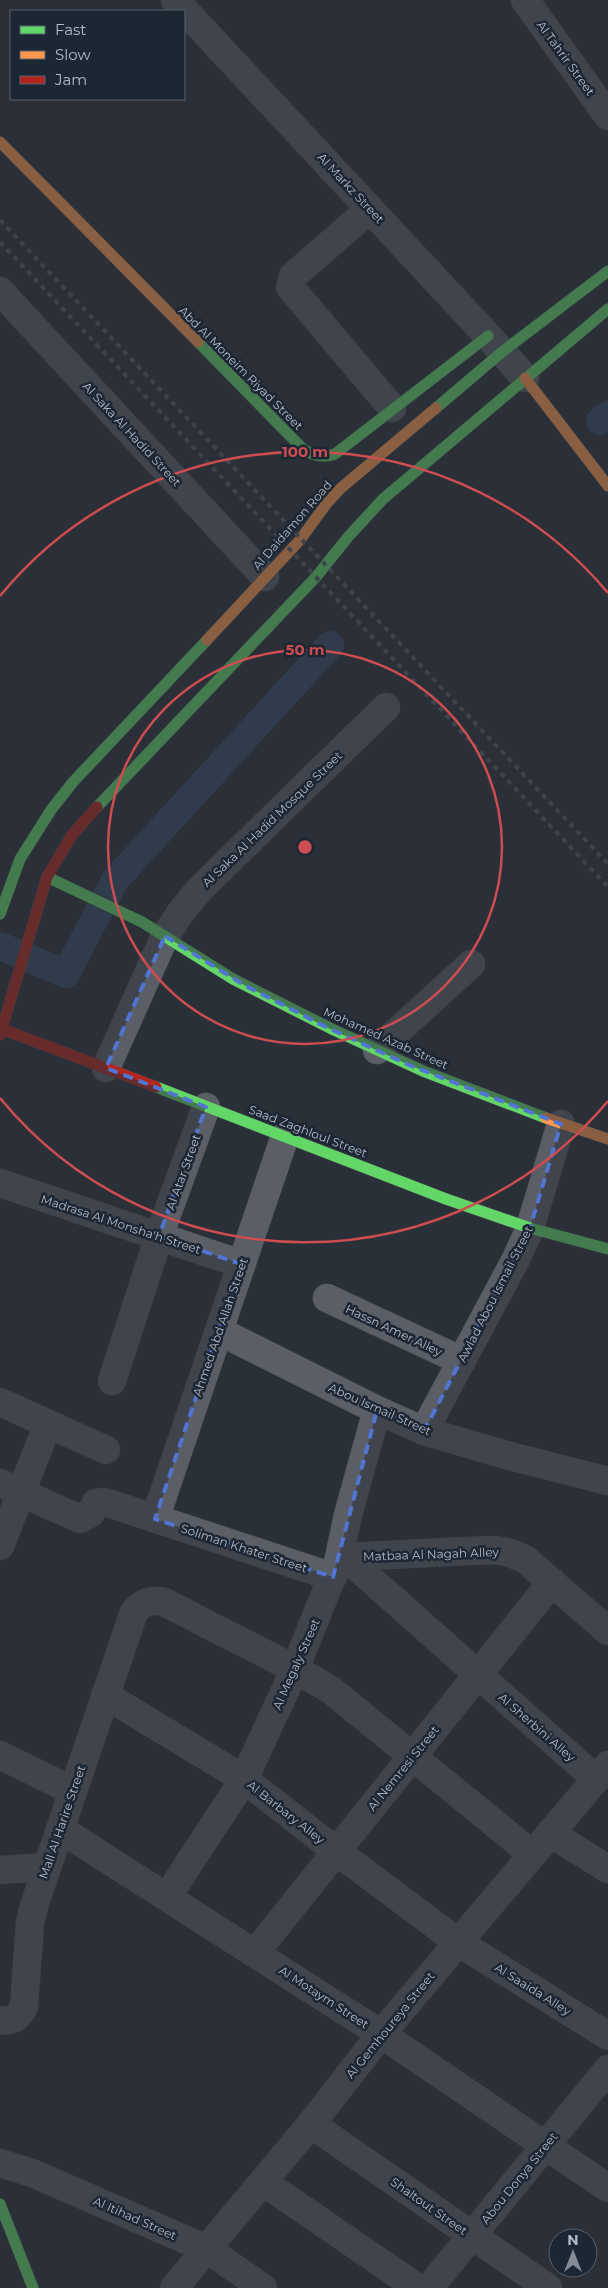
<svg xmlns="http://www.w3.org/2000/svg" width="608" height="2288" viewBox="0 0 608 2288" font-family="Montserrat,sans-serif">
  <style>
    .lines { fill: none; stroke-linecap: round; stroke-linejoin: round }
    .canal { stroke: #384963; stroke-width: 28 }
    .street-casing { stroke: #484c53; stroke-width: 29 }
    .fast-casing { stroke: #484c53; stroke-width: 12 }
    .slow-casing { stroke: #484c53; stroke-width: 12 }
    .jam-casing { stroke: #484c53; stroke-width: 12 }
    .street { stroke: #5a5e66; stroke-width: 28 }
    .fast { stroke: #63d668; stroke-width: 11 }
    .slow { stroke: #ff974d; stroke-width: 11 }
    .jam { stroke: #b3261e; stroke-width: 11 }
    .rail { stroke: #595d64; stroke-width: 4; stroke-dasharray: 5 5; stroke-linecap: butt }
    .marked { fill: none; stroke: #5274d3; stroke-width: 4; stroke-dasharray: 10 6; stroke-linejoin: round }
    .ring { fill: none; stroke: #ce4d50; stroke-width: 2.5 }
    .labels { text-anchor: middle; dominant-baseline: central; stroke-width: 5; stroke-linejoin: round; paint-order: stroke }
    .street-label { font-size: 12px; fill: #b4bcc9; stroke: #1d2633 }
    .centre { fill: #ce4d50; stroke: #1d2633; stroke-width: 2.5 }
    .ring-label { font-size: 15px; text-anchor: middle; font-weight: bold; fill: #ce4d50; stroke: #1d2633; stroke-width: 5; stroke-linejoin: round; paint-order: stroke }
  </style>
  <rect width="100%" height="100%" fill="#2a3038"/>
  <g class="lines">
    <!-- canal -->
    <g class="canal">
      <path d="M 600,421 L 608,415"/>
      <path d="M 0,946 L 66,974 L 115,880 L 330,645"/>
    </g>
    <!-- street casing -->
    <g class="street-casing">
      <g id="street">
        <path d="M 175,0 L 488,336 L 525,378"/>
        <path d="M 525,0 L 608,116"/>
        <path d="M 370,209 L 293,276 L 290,287 L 392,408"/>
        <path d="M 0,291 L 265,577"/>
        <path d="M 377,1050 L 471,964"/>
        <path d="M 106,1068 L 165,936 L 181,912 L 200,889 L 386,707"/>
        <path d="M 0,1183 L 241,1264"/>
        <path d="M 327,1298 L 462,1361"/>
        <path d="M 219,1331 L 377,1410 L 424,1431 L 510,1456 L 608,1481"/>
        <path d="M 112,1381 L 159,1236 L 206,1107"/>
        <path d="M 0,1402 L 106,1450"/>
        <path d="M 424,1431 L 516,1259 L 530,1228 L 561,1124"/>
        <path d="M 0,1483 L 80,1519 L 91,1513 L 96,1503 L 105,1502 L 333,1577"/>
        <path d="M 155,1519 L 285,1136"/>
        <path d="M 0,1546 L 48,1424"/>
        <path d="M 341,1553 L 596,1779"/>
        <path d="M 346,1557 L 488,1550 C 503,1550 513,1553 526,1560 L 608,1631"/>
        <path d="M 105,1695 L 244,1779 L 336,1851 L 458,1942 L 608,2036"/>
        <path d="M 0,1755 L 73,1791"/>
        <path d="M 60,1829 L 381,2034 L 608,2188"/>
        <path d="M 550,1833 L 608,1869"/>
        <path d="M 0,1870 L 46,1867"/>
        <path d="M 167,1897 L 244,1779 L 295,1669 L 338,1562 L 348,1515 L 377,1410"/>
        <path d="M 255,1953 L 552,1582"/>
        <path d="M 0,2020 C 12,2022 19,2017 24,2006 L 30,1923 L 34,1906 L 134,1612 C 143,1602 151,1599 164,1602 L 295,1669 L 331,1690 L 532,1854"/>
        <path d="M 311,2124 L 548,2288"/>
        <path d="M 0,2163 L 32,2173 L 207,2249 L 263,2288"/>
        <path d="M 263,2182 L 418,2288"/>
        <path d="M 174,2288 L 311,2124 L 381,2034 L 608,1765"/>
        <path d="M 429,2288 L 608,2069"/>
      </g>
    </g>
    <!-- fast casing -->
    <g class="fast-casing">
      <g id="fast">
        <path d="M 198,342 L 303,449 C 314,456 323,458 335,454 L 488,336"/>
        <path d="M 436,408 L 502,352 L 608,271"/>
        <path d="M 97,807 L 316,577 L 348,537 L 383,499 L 608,309"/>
        <path d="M 47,877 L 142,922 L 233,979 L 334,1030 L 423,1071 L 546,1118"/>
        <path d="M 0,914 L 20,859 L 51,810 L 73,782 L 207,640"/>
        <path d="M 156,1087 L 446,1199 L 530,1228 L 608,1249"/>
        <path d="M 0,2204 L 33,2288"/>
      </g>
    </g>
    <!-- slow casing -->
    <g class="slow-casing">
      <g id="slow">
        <path d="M 0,142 L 198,342"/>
        <path d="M 525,378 L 608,486"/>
        <path d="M 207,640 L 300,540 L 327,503 L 341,488 L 436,408"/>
        <path d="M 546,1118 L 608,1139"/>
      </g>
    </g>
    <!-- jam casing -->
    <g class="jam-casing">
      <g id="jam">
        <path d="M 2,1029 L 156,1087"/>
        <path d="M 0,1035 L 47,877 L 72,835 L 97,807"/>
      </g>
    </g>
    <!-- street -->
    <use href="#street" class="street"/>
    <!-- fast -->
    <use href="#fast" class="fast"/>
    <!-- slow -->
    <use href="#slow" class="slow"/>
    <!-- jam -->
    <use href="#jam" class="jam"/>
    <!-- rail -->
    <g class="rail">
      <path d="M 0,220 L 608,864"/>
      <path d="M 0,242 L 608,887"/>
    </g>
  </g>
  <!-- marked area -->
  <path d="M0 0H608V2288H0ZM 165,936 L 244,985 L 326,1027 L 409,1065 L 561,1124 L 530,1228 L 424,1431 L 377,1410 L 333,1577 L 155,1519 L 241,1264 L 159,1236 L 206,1107 L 106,1068 Z" fill="#2a3038" fill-opacity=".55" fill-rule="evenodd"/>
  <path class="marked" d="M 165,936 L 244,985 L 326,1027 L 409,1065 L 561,1124 L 530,1228 L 424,1431 L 377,1410 L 333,1577 L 155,1519 L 241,1264 L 159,1236 L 206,1107 L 106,1068 Z"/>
  <!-- distance rings -->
  <g class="ring">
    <circle cx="305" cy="847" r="197"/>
    <path d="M608 1101A395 395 0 0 1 0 1098M0 596A395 395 0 0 1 608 593"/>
  </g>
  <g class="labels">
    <!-- street labels -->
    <g class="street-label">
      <text transform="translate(566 58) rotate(54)">Al Tahrir Street</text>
      <text transform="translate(351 188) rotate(47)">Al Markz Street</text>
      <text transform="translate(241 368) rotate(45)">Abd Al Moneim Riyad Street</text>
      <text transform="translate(132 434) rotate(47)">Al Saka Al Hadid Street</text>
      <text transform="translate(292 525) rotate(-49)">Al Daidamon Road</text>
      <text transform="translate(272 819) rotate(-44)">Al Saka Al Hadid Mosque Street</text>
      <text transform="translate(386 1038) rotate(24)">Mohamed Azab Street</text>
      <text transform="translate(308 1131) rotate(21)">Saad Zaghloul Street</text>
      <text transform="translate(183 1172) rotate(-70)">Al Atar Street</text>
      <text transform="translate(121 1224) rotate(18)">Madrasa Al Monsha'h Street</text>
      <text transform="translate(495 1294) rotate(-63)">Awlad Abou Ismail Street</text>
      <text transform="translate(220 1327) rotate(-71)">Ahmed Abd Allah Street</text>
      <text transform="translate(394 1330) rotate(25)">Hassn Amer Alley</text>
      <text transform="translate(380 1409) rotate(24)">Abou Ismail Street</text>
      <text transform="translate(244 1548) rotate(18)">Soliman Khater Street</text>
      <text transform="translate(431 1554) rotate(-2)">Matbaa Al Nagah Alley</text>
      <text transform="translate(296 1664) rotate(-66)">Al Megaly Street</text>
      <text transform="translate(537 1727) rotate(41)">Al Sherbini Alley</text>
      <text transform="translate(403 1768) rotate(-51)">Al Nemresi Street</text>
      <text transform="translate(286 1812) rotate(38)">Al Barbary Alley</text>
      <text transform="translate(62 1822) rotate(-71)">Mall Al Harire Street</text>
      <text transform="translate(533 1989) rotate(32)">Al Saaida Alley</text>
      <text transform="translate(324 1997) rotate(33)">Al Motaym Street</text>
      <text transform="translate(390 2025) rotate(-51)">Al Gemhoureya Street</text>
      <text transform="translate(519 2178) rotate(-51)">Abou Donya Street</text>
      <text transform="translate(429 2206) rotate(35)">Shaltout Street</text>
      <text transform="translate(135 2218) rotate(24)">Al Itihad Street</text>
    </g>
  </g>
  <circle cx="305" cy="847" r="8" class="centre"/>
  <g class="ring-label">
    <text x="305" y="457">100 m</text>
    <text x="305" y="655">50 m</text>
  </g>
  <!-- legend -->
  <rect x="10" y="10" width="175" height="90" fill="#1d2633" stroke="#59626f"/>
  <rect x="20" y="26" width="25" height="8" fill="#63d668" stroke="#59626f"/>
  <text x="55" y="35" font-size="15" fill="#b4bcc9">Fast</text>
  <rect x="20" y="51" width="25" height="8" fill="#ff974d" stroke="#59626f"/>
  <text x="55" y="60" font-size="15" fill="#b4bcc9">Slow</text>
  <rect x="20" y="76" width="25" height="8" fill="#b3261e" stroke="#59626f"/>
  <text x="55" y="85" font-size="15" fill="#b4bcc9">Jam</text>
  <!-- north arrow -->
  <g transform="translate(573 2253)"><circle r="24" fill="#1d2633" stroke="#59626f"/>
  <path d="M0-4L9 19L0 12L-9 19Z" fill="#848b96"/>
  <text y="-8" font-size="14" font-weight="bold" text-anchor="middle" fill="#b4bcc9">N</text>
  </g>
</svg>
